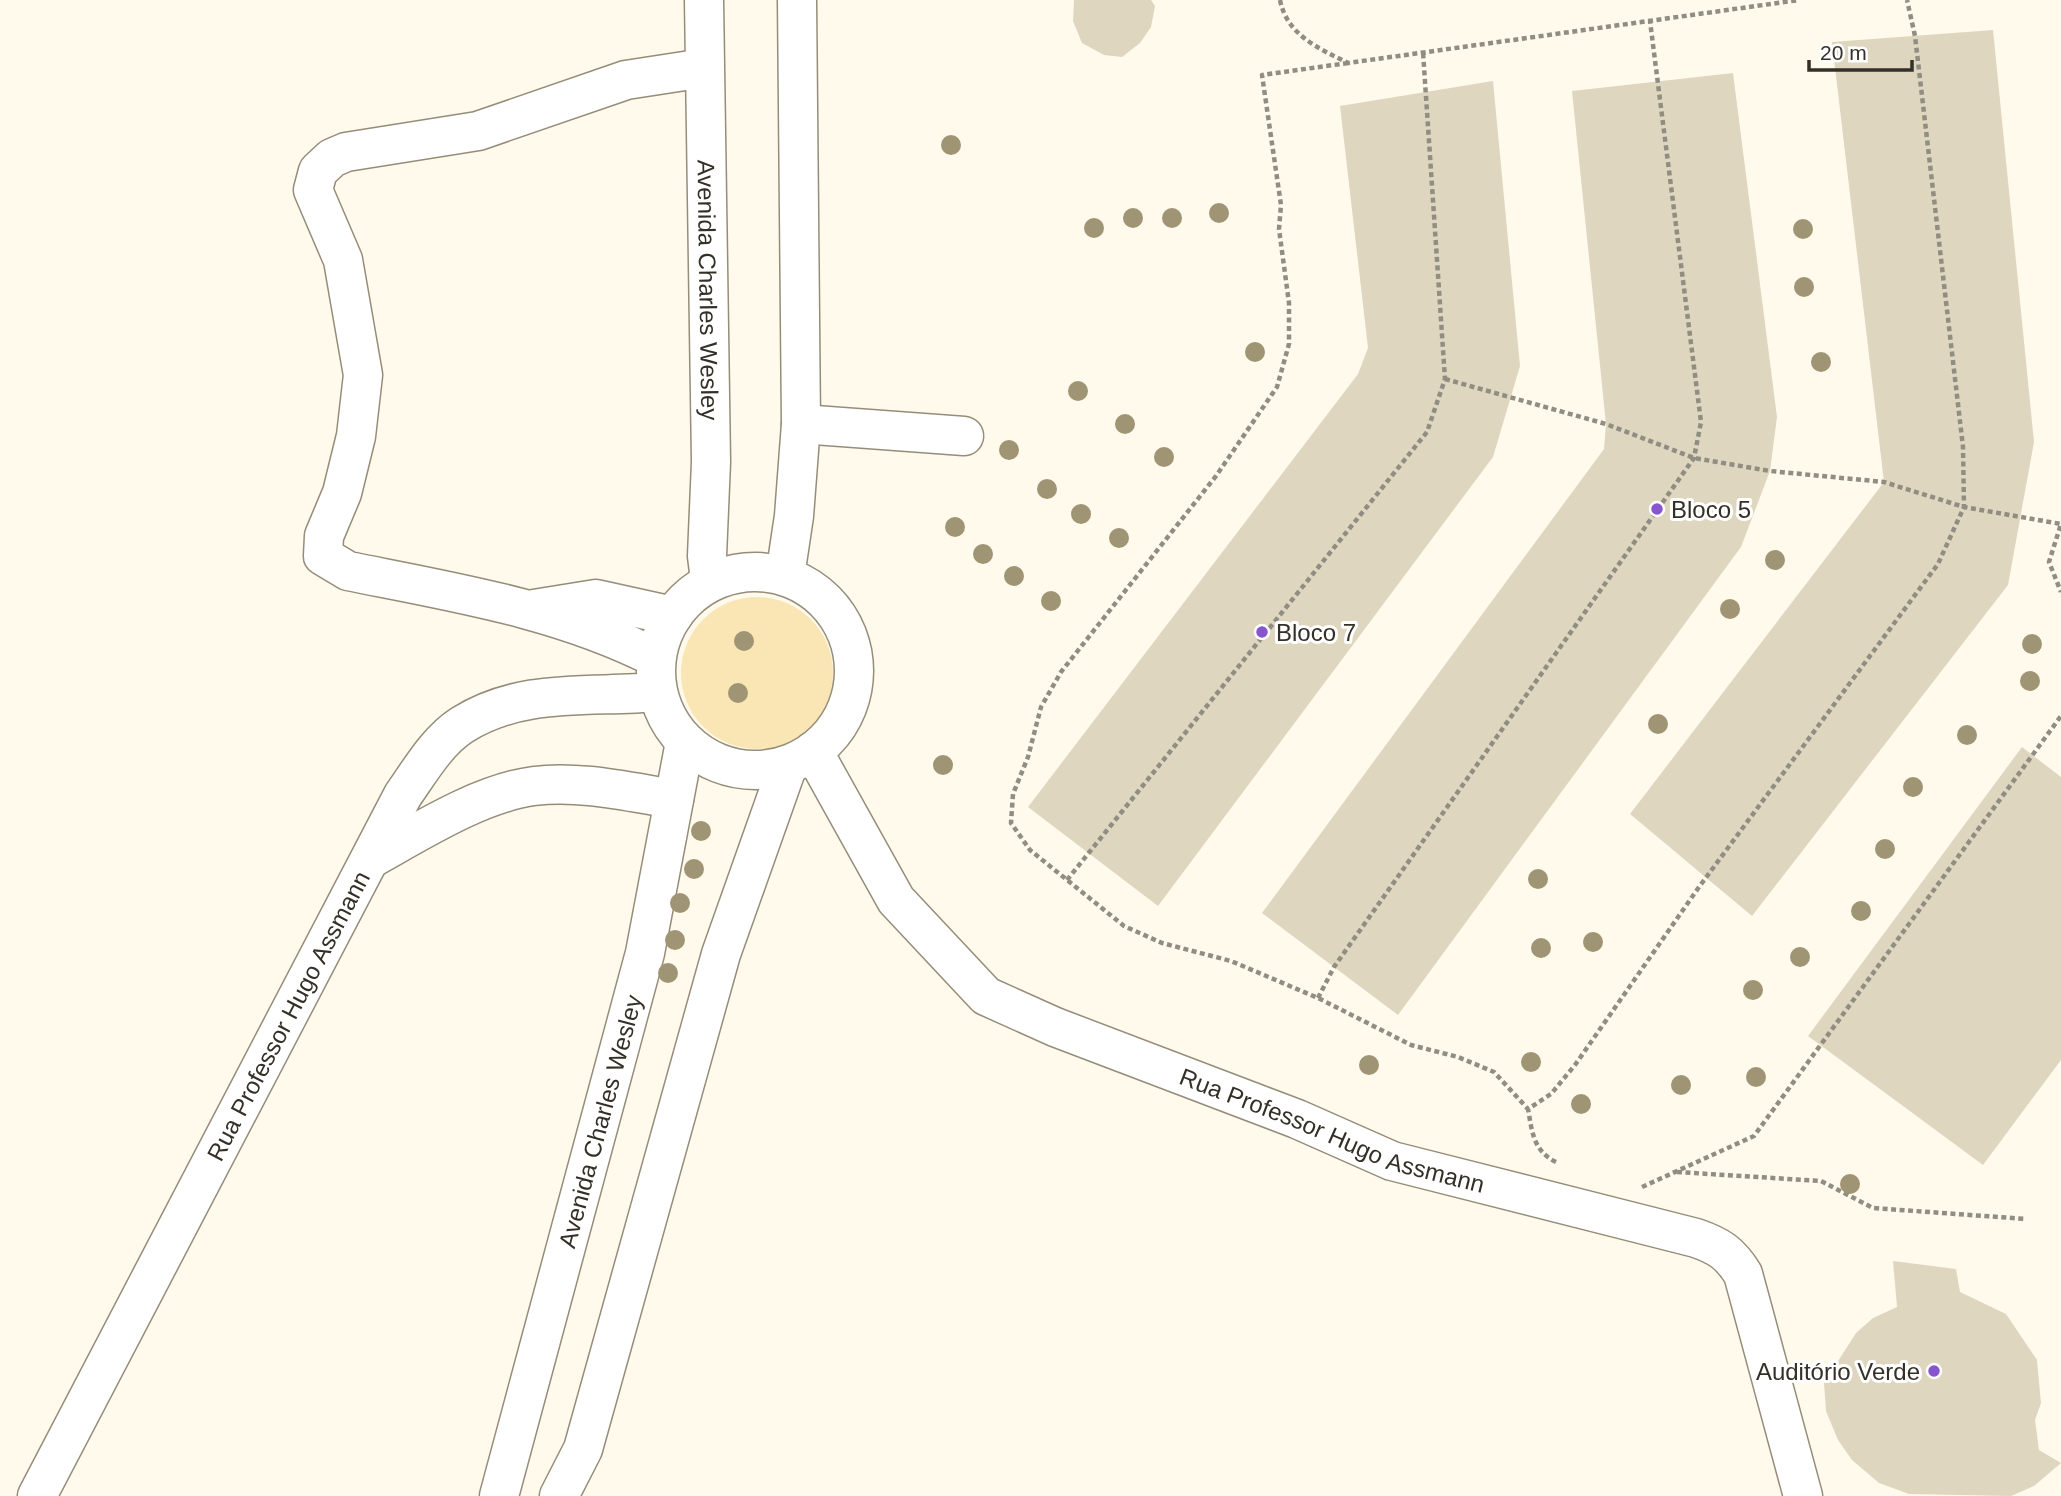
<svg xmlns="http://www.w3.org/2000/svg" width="2061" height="1496" viewBox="0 0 2061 1496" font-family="Helvetica,sans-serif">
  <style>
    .green { fill: #fae6b4 }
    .building { fill: #dfd6c0 }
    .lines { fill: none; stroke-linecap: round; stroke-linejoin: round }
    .minor-casing { stroke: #958d79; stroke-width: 41 }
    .path { stroke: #908d81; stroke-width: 4.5; stroke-dasharray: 5 3.5; stroke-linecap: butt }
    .minor { stroke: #fff; stroke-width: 38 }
    .tree { fill: #9f9474 }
    .poi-dot { fill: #8756cf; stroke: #fff; stroke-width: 2.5 }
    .labels { text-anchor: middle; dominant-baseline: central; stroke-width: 6; stroke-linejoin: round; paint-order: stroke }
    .street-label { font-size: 24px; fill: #333027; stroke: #fff }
    .poi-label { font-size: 24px; fill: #333027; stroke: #fff; text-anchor: start }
  </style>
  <rect width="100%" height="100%" fill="#fffaec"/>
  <!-- green -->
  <circle class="green" cx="757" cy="673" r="76"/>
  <!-- building -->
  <g class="building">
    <path d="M 1074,0 L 1151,0 L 1155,6 L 1151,27 L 1140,43 L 1122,57 L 1104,55 L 1082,43 L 1073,21 Z"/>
    <path d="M 1993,30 L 2034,442 L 2008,585 L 1752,916 L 1630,814 L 1884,482 L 1832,42 Z"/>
    <path d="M 1733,73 L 1777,417 L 1770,471 L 1741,547 L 1398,1015 L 1262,913 L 1604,449 L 1606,424 L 1572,91 Z"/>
    <path d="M 1493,81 L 1520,366 L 1493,457 L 1158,906 L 1028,807 L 1358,374 L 1368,348 L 1340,106 Z"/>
    <path d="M 2022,747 L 2061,777 L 2061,1060 L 1983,1165 L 1808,1036 Z"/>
    <path d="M 1893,1261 L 1956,1269 L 1960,1292 L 2006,1314 L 2037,1360 L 2041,1403 L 2035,1420 L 2039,1450 L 2061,1463 L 2034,1486 L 2011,1496 L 1909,1494 L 1879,1483 L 1852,1460 L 1838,1440 L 1826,1411 L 1824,1383 L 1856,1333 L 1873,1318 L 1897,1307 Z"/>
  </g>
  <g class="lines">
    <!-- minor casing -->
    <g class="minor-casing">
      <g id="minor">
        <path id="s1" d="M 704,0 L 711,462 L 707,556 L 710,580"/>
        <path d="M 801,424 L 964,436"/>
        <circle cx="755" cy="671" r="99"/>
        <path d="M 785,576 L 794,516 L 801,424 L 797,0"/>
        <path d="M 534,609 L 596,599 L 673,616"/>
        <path d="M 656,658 C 560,609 453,592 348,571 L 323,556 L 324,536 L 342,493 L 356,436 L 363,375 L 343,260 L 313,190 L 318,171 L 332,158 L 346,152 L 478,131 L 626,80 L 704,68"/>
        <path id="s2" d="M 813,751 L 896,900 L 986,996 L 1055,1027 L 1297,1119 L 1392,1161 L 1696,1238 C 1719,1246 1730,1253 1743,1274 L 1803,1496"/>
        <path d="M 372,858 C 419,832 480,793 534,786 C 579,780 629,792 674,799"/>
        <path id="s3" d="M 37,1496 L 403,795 C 420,771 437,741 462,725 C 522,687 590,698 657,692"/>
        <path id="s4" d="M 499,1496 L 645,953 L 685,742"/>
        <path d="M 559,1496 L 583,1449 L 721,954 L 788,765"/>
      </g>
    </g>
    <!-- path -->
    <g class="path">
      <path d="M 1280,0 C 1287,35 1318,48 1348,63 L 1799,0"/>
      <path d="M 1348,63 L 1262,75 L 1281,205 L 1279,229 L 1289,303 L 1289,344 L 1277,387 L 1216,476 L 1061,672 L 1041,707 L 1028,757 L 1013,794 L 1011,823 L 1030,850 L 1124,926 L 1162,943 L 1231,961 L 1318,998 L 1411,1045 L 1458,1057 L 1494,1072 L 1528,1109"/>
      <path d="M 1445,379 L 1606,424 L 1694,458 L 1770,471 L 1884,482 L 1964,507 L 2061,524 L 2049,562 L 2061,592"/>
      <path d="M 1067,880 L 1427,432 L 1445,379 L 1423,52"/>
      <path d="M 1318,998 L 1334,967 L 1694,458 L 1701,422 L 1650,21"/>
      <path d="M 1556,1162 C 1533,1151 1532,1131 1528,1109 L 1551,1094 L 1575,1065 L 1699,887 L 1938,564 L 1964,507 L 1963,447 L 1915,36 L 1907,0"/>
      <path d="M 1677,1172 L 1821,1181 L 1873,1208 L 2026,1219"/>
      <path d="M 1642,1187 L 1754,1136 L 2061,716"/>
    </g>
    <!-- minor -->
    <use href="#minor" class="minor"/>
  </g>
  <!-- trees -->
  <g class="tree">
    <circle cx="951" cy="145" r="10"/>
    <circle cx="1219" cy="213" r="10"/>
    <circle cx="1133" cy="218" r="10"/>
    <circle cx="1172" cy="218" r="10"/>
    <circle cx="1094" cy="228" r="10"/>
    <circle cx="1803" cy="229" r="10"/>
    <circle cx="1804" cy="287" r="10"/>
    <circle cx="1255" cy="352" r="10"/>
    <circle cx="1821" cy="362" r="10"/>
    <circle cx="1078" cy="391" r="10"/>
    <circle cx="1125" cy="424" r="10"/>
    <circle cx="1009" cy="450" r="10"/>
    <circle cx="1164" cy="457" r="10"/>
    <circle cx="1047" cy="489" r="10"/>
    <circle cx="1081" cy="514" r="10"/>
    <circle cx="955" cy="527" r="10"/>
    <circle cx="1119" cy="538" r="10"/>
    <circle cx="983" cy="554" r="10"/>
    <circle cx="1775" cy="560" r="10"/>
    <circle cx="1014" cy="576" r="10"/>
    <circle cx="1051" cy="601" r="10"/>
    <circle cx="1730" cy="609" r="10"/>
    <circle cx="744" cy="641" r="10"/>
    <circle cx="2032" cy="644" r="10"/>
    <circle cx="2030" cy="681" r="10"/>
    <circle cx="738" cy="693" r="10"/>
    <circle cx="1658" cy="724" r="10"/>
    <circle cx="1967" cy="735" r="10"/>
    <circle cx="943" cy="765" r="10"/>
    <circle cx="1913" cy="787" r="10"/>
    <circle cx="701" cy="831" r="10"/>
    <circle cx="1885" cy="849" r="10"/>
    <circle cx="694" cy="869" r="10"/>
    <circle cx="1538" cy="879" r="10"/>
    <circle cx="680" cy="903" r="10"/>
    <circle cx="1861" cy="911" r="10"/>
    <circle cx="675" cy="940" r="10"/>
    <circle cx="1593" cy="942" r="10"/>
    <circle cx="1541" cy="948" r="10"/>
    <circle cx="1800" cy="957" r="10"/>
    <circle cx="668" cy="973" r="10"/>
    <circle cx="1753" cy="990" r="10"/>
    <circle cx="1531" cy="1062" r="10"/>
    <circle cx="1369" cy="1065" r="10"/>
    <circle cx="1756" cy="1077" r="10"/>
    <circle cx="1681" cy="1085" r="10"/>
    <circle cx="1581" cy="1104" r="10"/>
    <circle cx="1850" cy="1184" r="10"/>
  </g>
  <!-- markers -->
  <g class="poi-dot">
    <circle cx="1657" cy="509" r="7"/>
    <circle cx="1262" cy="632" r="7"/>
    <circle cx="1934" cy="1371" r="7"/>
  </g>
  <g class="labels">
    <!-- street labels -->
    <g class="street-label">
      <text stroke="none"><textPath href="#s1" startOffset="290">Avenida Charles Wesley</textPath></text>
      <text stroke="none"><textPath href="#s3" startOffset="542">Rua Professor Hugo Assmann</textPath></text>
      <text stroke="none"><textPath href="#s4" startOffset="388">Avenida Charles Wesley</textPath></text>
      <text stroke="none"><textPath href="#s2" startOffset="674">Rua Professor Hugo Assmann</textPath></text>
    </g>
    <!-- poi labels -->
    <g class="poi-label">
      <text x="1671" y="509">Bloco 5</text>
      <text x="1276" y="632">Bloco 7</text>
      <text x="1920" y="1371" text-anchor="end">Auditório Verde</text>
    </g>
  </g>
  <!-- scale -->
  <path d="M1809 60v10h103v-10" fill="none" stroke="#333027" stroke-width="3.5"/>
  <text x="1820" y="60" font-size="21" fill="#333027" stroke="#ffffff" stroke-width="5" paint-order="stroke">20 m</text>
</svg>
